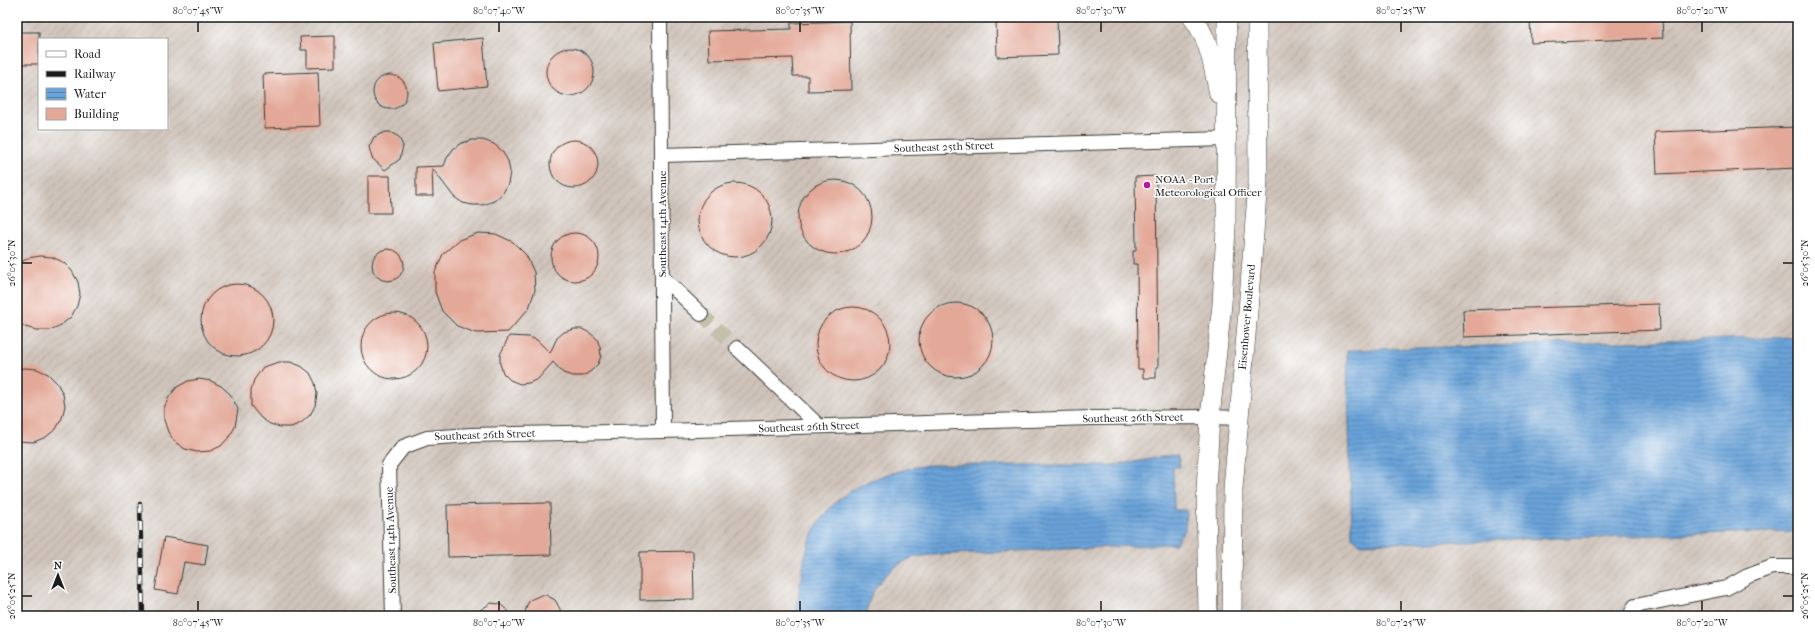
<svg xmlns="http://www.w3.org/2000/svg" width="1815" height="633" viewBox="0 0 1815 633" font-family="'IM FELL French Canon',serif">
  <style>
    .industrial { fill: url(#industrial-furrows); fill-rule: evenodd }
    .water { fill: url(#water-rules); stroke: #42607a }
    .building { fill: #e3a897 }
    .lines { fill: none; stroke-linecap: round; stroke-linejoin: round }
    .street-tunnel { stroke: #c3c0ac; stroke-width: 14; stroke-dasharray: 14 7; stroke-linecap: butt }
    .street-casing { stroke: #3b3b37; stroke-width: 16 }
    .secondary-casing { stroke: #3b3b37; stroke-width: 20 }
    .street { stroke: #fff; stroke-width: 14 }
    .secondary { stroke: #fff; stroke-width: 19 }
    .rail-casing { stroke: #1c1c1c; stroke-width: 4.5 }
    .rail { stroke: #fff; stroke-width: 3; stroke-dasharray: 9; stroke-linecap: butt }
    .ticks { fill: none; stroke: #1c1c1c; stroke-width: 1.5 }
    .poi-dot { fill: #b5179e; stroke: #fff; stroke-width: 1.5 }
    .labels { text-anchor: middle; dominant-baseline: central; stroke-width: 3; stroke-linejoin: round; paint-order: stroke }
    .street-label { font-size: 11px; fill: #1c1c1c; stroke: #fff }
    .poi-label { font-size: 11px; fill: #1c1c1c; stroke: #fff; text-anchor: start }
    .neatline { fill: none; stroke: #1c1c1c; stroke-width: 1.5 }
    .ticks-label { font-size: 10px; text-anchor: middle; fill: #1c1c1c }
  </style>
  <defs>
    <pattern id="industrial-furrows" width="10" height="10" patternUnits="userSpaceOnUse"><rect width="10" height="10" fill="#cec2b9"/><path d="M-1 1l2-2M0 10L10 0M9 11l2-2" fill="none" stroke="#b0a69e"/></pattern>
    <pattern id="water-rules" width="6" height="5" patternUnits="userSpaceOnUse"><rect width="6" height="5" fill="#69a3d9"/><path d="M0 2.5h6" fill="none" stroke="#5684af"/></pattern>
  </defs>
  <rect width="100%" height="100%" fill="#fff"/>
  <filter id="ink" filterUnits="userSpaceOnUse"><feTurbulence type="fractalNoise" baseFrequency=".025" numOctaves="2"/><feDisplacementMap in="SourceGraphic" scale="8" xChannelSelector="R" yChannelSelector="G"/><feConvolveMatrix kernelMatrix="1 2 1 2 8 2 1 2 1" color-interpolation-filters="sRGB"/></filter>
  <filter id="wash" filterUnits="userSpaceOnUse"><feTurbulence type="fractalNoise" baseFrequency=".012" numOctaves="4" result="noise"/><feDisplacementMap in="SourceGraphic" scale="16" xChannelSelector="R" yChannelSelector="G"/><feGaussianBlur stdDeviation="0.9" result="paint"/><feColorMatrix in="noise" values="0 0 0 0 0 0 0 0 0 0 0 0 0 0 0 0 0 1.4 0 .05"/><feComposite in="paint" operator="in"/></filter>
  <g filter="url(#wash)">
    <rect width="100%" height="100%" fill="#ede9d0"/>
    <!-- industrial -->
    <path class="industrial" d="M 17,17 L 1798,17 L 1798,337 L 1347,350 L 1352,537 L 1360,544 L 1798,531 L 1798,616 L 17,616 ZM 39,39 L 167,39 L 167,129 L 39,129 Z"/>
    <!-- water -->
    <g class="water">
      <path d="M 1798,337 L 1798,531 L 1360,544 L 1352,537 L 1347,350 Z"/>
      <path d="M 1172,455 L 1178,456 L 1180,467 L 1173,467 L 1174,510 L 1186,510 L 1185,530 L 1175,544 L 931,555 C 925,556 918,556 912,558 C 890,566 866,591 867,616 L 796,616 C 799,594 801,571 807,549 C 825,491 874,474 928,465 L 1117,465 Z"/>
    </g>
    <g id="blocks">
      <!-- building -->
      <g class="building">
        <path d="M 1057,17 L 1058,55 L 997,57 L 996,19 Z"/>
        <path d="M 1530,17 L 1662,17 L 1663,38 L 1531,43 Z"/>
        <path d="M 850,21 L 851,90 L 808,91 L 808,76 L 793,76 L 792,58 L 709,60 L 708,31 L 791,29 L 791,23 Z"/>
        <rect x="17" y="32" width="22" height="32"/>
        <path d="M 335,36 L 335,67 L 307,68 L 307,50 L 301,50 L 300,37 Z"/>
        <path d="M 483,38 L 487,86 L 438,91 L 434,43 Z"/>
        <circle cx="570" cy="72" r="24"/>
        <path d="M 318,72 L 320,126 L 265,128 L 263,74 Z"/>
        <circle cx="390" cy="92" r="17"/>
        <path d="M 1798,127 L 1798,168 L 1657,174 L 1655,132 Z"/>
        <path d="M 385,132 L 390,132 L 399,137 L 403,146 L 400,159 L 385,170 L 372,158 L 369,147 L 374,137 Z"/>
        <path d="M 472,140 L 483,140 L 494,144 L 502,151 L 508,161 L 510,172 L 508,184 L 503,193 L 494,201 L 483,205 L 473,205 L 463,203 L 454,197 L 432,168 L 433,196 L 416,196 L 416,167 L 444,166 L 447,158 L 453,149 L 462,143 Z"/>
        <circle cx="574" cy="164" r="24"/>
        <path d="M 368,176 L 390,176 L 391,213 L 368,213 Z"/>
        <path d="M 1156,176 L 1158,367 L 1156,367 L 1156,378 L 1143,378 L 1143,369 L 1138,369 L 1137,264 L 1133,264 L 1133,251 L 1136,251 L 1135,177 Z"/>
        <circle cx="835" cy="217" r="37"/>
        <circle cx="735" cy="220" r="37"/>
        <path d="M 478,233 L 496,234 L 513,242 L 526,255 L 534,272 L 535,290 L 529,308 L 508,332 L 476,333 L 457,326 L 442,311 L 435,292 L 435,272 L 443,254 L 459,240 Z"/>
        <circle cx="575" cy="257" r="24"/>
        <circle cx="388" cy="265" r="16"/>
        <path d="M 40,256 L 52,257 L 63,262 L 72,271 L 78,282 L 80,294 L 77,306 L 71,317 L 61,325 L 50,330 L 37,330 L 25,327 L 17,321 L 17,265 L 28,258 Z"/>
        <circle cx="237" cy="320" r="36"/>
        <circle cx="956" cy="340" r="37"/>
        <path d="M 1659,304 L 1660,330 L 1464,337 L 1463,310 Z"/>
        <circle cx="853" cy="344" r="37"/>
        <circle cx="394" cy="346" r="33"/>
        <path d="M 574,329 L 582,329 L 590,333 L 597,339 L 600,347 L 601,356 L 598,364 L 591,371 L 583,376 L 573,376 L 563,373 L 553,362 L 538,379 L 529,383 L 520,384 L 510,380 L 503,373 L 500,364 L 500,355 L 509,336 L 529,337 L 537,340 L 550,353 L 557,338 L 564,332 Z"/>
        <path d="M 279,362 L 290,362 L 301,366 L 310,373 L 315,383 L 317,394 L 315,406 L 310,415 L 301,423 L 291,427 L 280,427 L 270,424 L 261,418 L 251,406 L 251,390 L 254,380 L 263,367 Z"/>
        <path d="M 25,368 L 37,369 L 48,374 L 57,383 L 63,394 L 65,406 L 62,418 L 56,429 L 46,437 L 34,442 L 17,441 L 17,369 Z"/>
        <path d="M 199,379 L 211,381 L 221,386 L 230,394 L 238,409 L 235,427 L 229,437 L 221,446 L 210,451 L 197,452 L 185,449 L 175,442 L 168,432 L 164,420 L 164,408 L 169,397 L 177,387 L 188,381 Z"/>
        <path d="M 550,503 L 551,555 L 448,557 L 447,505 Z"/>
        <path d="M 164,537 L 208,545 L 205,565 L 184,562 L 178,594 L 155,590 Z"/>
        <path d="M 693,551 L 694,599 L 640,600 L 640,552 Z"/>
        <path d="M 541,595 L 546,595 L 555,600 L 560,609 L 560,616 L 524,616 L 527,605 L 530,600 Z"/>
        <path d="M 491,603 L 500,604 L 514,616 L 471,616 Z"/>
      </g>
    </g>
  </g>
  <g filter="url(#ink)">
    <use href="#blocks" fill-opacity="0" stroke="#3b3b37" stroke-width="1"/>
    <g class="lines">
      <!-- street-tunnel -->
      <path class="street-tunnel" d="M 701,314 L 737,348"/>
      <!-- street casing -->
      <g class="street-casing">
        <g id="street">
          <path d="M 660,17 L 663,431"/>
          <path d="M 661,155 L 1227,139"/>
          <path d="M 662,277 L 701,314"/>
          <path d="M 737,348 L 819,426"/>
          <path d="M 393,616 L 389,465 L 403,447 L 427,438 L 471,435 L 663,431 L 1091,418 L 1210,417 L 1239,418"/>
          <path d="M 1630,616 L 1635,606 L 1726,588 L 1748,576 L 1772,567 L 1798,567"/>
        </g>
      </g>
      <!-- secondary casing -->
      <g class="secondary-casing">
        <g id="secondary">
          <path d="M 1192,17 C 1210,39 1213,67 1219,94"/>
          <path d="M 1208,616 L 1206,490 L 1210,417 L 1222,304 L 1226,228 L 1227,17"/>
          <path d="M 1232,616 L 1233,489 L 1248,311 L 1258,181 L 1257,17"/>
        </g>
      </g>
      <!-- street -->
      <use href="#street" class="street"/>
      <!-- secondary -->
      <use href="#secondary" class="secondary"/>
      <!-- rail casing -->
      <g class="rail-casing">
        <path id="rail" d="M 140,504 L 143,616"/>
      </g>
      <!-- rail -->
      <use href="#rail" class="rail"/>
    </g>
  </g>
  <!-- ticks -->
  <path class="ticks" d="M 198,22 L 198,32M 499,22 L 499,32M 800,22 L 800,32M 1101,22 L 1101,32M 1401,22 L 1401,32M 1702,22 L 1702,32M 22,263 L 32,263M 1783,263 L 1793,263M 22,596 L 32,596M 1783,596 L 1793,596M 198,601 L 198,611M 499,601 L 499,611M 800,601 L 800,611M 1101,601 L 1101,611M 1401,601 L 1401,611M 1702,601 L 1702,611"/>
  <!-- markers -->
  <circle class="poi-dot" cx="1147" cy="185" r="4"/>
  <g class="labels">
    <!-- street labels -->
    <g class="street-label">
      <text transform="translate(944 147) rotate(-2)">Southeast 25th Street</text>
      <text transform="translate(662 224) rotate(-90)">Southeast 14th Avenue</text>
      <text transform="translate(1247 317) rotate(-85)">Eisenhower Boulevard</text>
      <text transform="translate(1133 418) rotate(-1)">Southeast 26th Street</text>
      <text transform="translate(809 427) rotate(-2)">Southeast 26th Street</text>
      <text transform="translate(485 435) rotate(-2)">Southeast 26th Street</text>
      <text transform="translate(391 540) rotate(-92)">Southeast 14th Avenue</text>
    </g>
    <!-- poi labels -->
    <g class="poi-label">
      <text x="1155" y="179">NOAA - Port<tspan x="1155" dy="13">Meteorological Officer</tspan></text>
    </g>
  </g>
  <!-- margin -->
  <rect width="1815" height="633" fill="none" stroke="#fff" stroke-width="44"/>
  <!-- legend -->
  <rect x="38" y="38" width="130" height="92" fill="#ffffff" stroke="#a4a4a4"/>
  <rect x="46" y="51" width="20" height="6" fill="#ffffff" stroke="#a4a4a4"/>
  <text x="74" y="58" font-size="12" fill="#1c1c1c">Road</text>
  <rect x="46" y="71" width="20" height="6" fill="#1c1c1c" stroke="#a4a4a4"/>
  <text x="74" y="78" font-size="12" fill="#1c1c1c">Railway</text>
  <rect x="46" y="88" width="20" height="12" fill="url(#water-rules)" stroke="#a4a4a4"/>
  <text x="74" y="98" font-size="12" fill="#1c1c1c">Water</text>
  <rect x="46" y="108" width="20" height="12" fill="#e3a897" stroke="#a4a4a4"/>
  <text x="74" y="118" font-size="12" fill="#1c1c1c">Building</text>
  <!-- north arrow -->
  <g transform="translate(58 575)" stroke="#ffffff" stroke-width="3" paint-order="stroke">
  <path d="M0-3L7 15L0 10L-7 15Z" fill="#1c1c1c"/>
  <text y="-6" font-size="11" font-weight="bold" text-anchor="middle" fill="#1c1c1c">N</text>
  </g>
  <rect x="22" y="22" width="1771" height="589" class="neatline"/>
  <g class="ticks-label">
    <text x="198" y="14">80°07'45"W</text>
    <text x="499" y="14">80°07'40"W</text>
    <text x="800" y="14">80°07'35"W</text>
    <text x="1101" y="14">80°07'30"W</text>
    <text x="1401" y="14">80°07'25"W</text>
    <text x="1702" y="14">80°07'20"W</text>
    <text transform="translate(11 263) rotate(-90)" y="4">26°05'30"N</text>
    <text transform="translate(1804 263) rotate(-90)" y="4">26°05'30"N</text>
    <text transform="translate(11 596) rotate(-90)" y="4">26°05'25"N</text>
    <text transform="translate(1804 596) rotate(-90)" y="4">26°05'25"N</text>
    <text x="198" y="626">80°07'45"W</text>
    <text x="499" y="626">80°07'40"W</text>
    <text x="800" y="626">80°07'35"W</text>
    <text x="1101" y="626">80°07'30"W</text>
    <text x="1401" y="626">80°07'25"W</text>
    <text x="1702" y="626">80°07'20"W</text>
  </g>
</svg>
